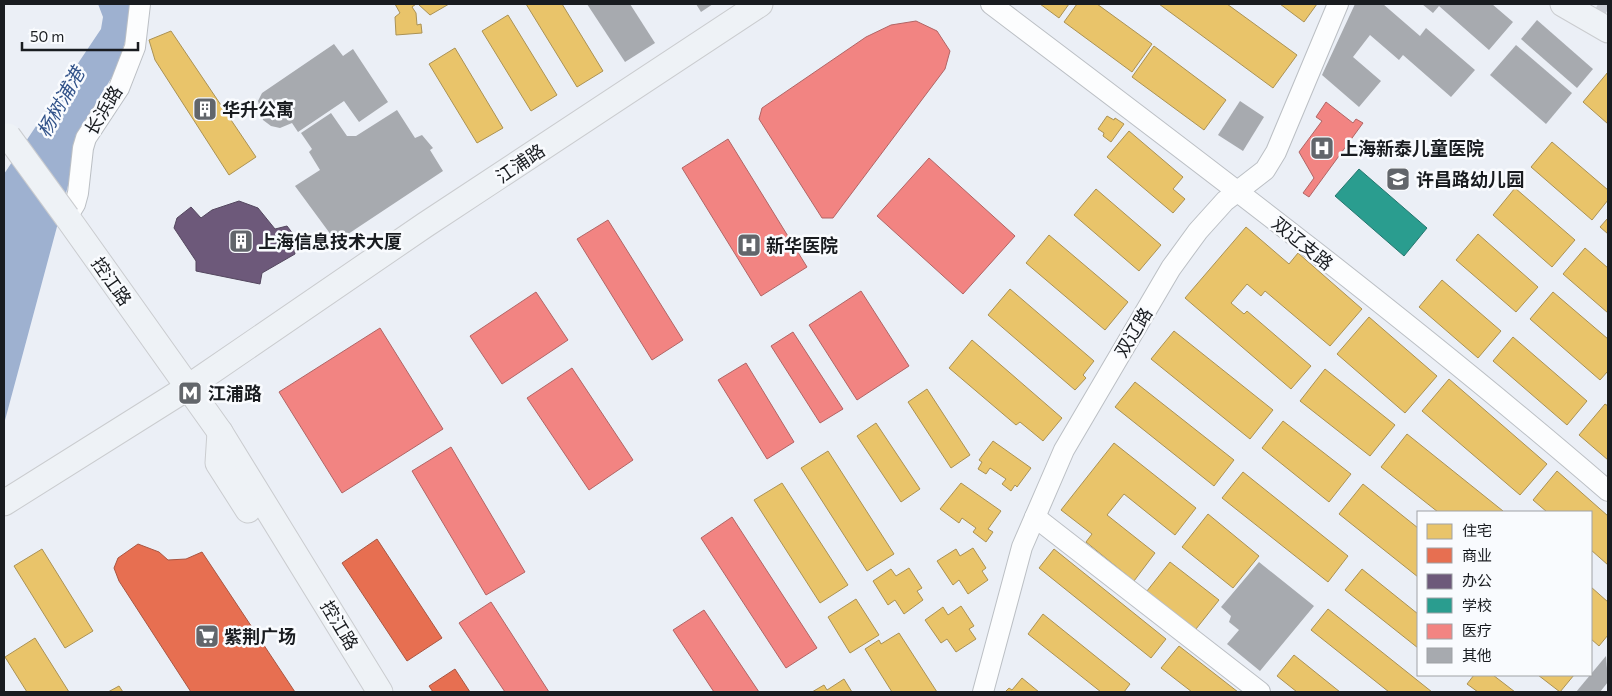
<svg xmlns="http://www.w3.org/2000/svg" width="1612" height="696" viewBox="0 0 1612 696" font-family="Commissioner,'Noto Sans SC',sans-serif">
  <style>
    .water { fill: #9eb1d0 }
    .homes { fill: #e9c46a; stroke: #ab9254 }
    .shops { fill: #e76f51; stroke: #a95642 }
    .offices { fill: #6d597a; stroke: #54475f }
    .schools { fill: #2a9d8f; stroke: #25766e }
    .health { fill: #f28482; stroke: #b16565 }
    .building { fill: #a7aaaf }
    .lines { fill: none; stroke-linecap: round; stroke-linejoin: round }
    .highway-tunnel { stroke: #cccfd6; stroke-width: 28; stroke-dasharray: 28 14; stroke-linecap: butt }
    .minor-casing { stroke: #bbbfc4; stroke-width: 22 }
    .major-casing { stroke: #cacccf; stroke-width: 27 }
    .minor { stroke: #fcfdfe; stroke-width: 20 }
    .major { stroke: #eef2f6; stroke-width: 25 }
    .major-bridge-casing { stroke: #cacccf; stroke-width: 27; stroke-linecap: butt }
    .major-bridge { stroke: #eef2f6; stroke-width: 25 }
    .labels { text-anchor: middle; dominant-baseline: central; stroke-width: 5; stroke-linejoin: round; paint-order: stroke }
    .poi-label { font-size: 18px; font-weight: bold; fill: #191c20; stroke: #f9fbfe; text-anchor: start }
    .street-label { font-size: 18px; fill: #191c20; stroke: #f9fbfe }
    .water-label { font-size: 19px; font-style: italic; fill: #315289; stroke: #f9fbfe }
  </style>
  <rect width="100%" height="100%" fill="#ebeff6"/>
  <!-- water -->
  <path class="water" d="M 98,4 L 130,4 L 129,28 L 117,69 L 99,98 L 80,141 L 4,424 L 4,174 L 101,29 L 103,17 Z"/>
  <!-- homes -->
  <g class="homes">
    <path d="M 395,4 L 416,4 L 412,7 L 416,13 L 417,25 L 421,24 L 422,33 L 396,35 L 395,17 L 400,13 Z"/>
    <path d="M 418,4 L 449,4 L 430,15 Z"/>
    <path d="M 526,4 L 562,4 L 603,71 L 577,87 Z"/>
    <path d="M 1040,4 L 1069,4 L 1059,18 Z"/>
    <path d="M 1077,4 L 1097,4 L 1152,44 L 1132,72 L 1064,22 Z"/>
    <path d="M 1159,4 L 1227,4 L 1297,55 L 1273,88 Z"/>
    <path d="M 1280,4 L 1317,4 L 1304,22 Z"/>
    <path d="M 508,15 L 557,95 L 531,111 L 482,31 Z"/>
    <path d="M 171,31 L 256,157 L 229,175 L 155,60 L 149,40 Z"/>
    <path d="M 1154,46 L 1226,100 L 1204,130 L 1132,77 Z"/>
    <path d="M 455,48 L 503,128 L 477,143 L 429,64 Z"/>
    <path d="M 1608,72 L 1608,124 L 1583,102 Z"/>
    <path d="M 1107,116 L 1114,120 L 1115,118 L 1124,124 L 1111,142 L 1103,136 L 1104,133 L 1098,129 Z"/>
    <path d="M 1129,131 L 1183,177 L 1173,189 L 1185,199 L 1173,213 L 1107,157 Z"/>
    <path d="M 1552,142 L 1608,190 L 1608,200 L 1592,220 L 1531,167 Z"/>
    <path d="M 1515,188 L 1575,240 L 1552,267 L 1493,215 Z"/>
    <path d="M 1096,189 L 1161,245 L 1139,271 L 1074,215 Z"/>
    <path d="M 1608,218 L 1608,234 L 1600,227 Z"/>
    <path d="M 1246,227 L 1289,264 L 1298,253 L 1362,309 L 1330,346 L 1265,291 L 1261,296 L 1247,284 L 1231,303 L 1244,314 L 1247,311 L 1311,366 L 1291,389 L 1185,298 Z"/>
    <path d="M 1478,234 L 1538,287 L 1516,312 L 1456,260 Z"/>
    <path d="M 1049,235 L 1128,302 L 1105,330 L 1026,263 Z"/>
    <path d="M 1585,248 L 1608,268 L 1608,313 L 1563,274 Z"/>
    <path d="M 1442,280 L 1501,331 L 1478,358 L 1419,307 Z"/>
    <path d="M 1010,289 L 1094,361 L 1083,375 L 1086,378 L 1075,390 L 988,315 Z"/>
    <path d="M 1553,292 L 1608,339 L 1608,371 L 1600,380 L 1530,319 Z"/>
    <path d="M 1369,317 L 1437,376 L 1405,413 L 1337,354 Z"/>
    <path d="M 1174,331 L 1273,410 L 1250,439 L 1151,359 Z"/>
    <path d="M 1513,337 L 1587,401 L 1567,425 L 1493,361 Z"/>
    <path d="M 972,340 L 1062,418 L 1043,441 L 1020,422 L 1016,425 L 949,368 Z"/>
    <path d="M 1325,369 L 1395,425 L 1370,456 L 1300,401 Z"/>
    <path d="M 1449,379 L 1547,464 L 1520,495 L 1422,411 Z"/>
    <path d="M 1135,382 L 1234,460 L 1214,486 L 1115,407 Z"/>
    <path d="M 927,389 L 970,455 L 951,468 L 908,402 Z"/>
    <path d="M 1605,404 L 1608,406 L 1608,460 L 1579,435 Z"/>
    <path d="M 1283,421 L 1351,474 L 1329,502 L 1262,448 Z"/>
    <path d="M 876,423 L 920,489 L 901,502 L 857,436 Z"/>
    <path d="M 1407,434 L 1503,511 L 1502,512 L 1438,512 L 1381,467 Z"/>
    <path d="M 993,441 L 1031,468 L 1017,487 L 1015,485 L 1011,491 L 1002,484 L 1006,479 L 990,468 L 986,474 L 978,469 L 982,462 L 979,460 Z"/>
    <path d="M 1114,443 L 1196,508 L 1175,535 L 1124,494 L 1107,515 L 1155,553 L 1134,581 L 1086,542 L 1092,534 L 1061,510 Z"/>
    <path d="M 828,451 L 894,554 L 867,571 L 801,468 Z"/>
    <path d="M 1557,471 L 1608,516 L 1608,565 L 1591,550 L 1591,512 L 1547,512 L 1533,500 Z"/>
    <path d="M 1243,472 L 1348,556 L 1328,582 L 1222,498 Z"/>
    <path d="M 782,483 L 848,585 L 820,603 L 754,500 Z"/>
    <path d="M 961,483 L 1001,511 L 988,529 L 993,532 L 986,542 L 973,532 L 976,528 L 962,518 L 959,523 L 940,509 Z"/>
    <path d="M 1363,484 L 1418,528 L 1418,577 L 1339,514 Z"/>
    <path d="M 1208,514 L 1259,556 L 1233,588 L 1182,547 Z"/>
    <path d="M 973,548 L 986,568 L 982,571 L 988,580 L 968,594 L 959,580 L 953,585 L 937,561 L 956,549 L 960,556 Z"/>
    <path d="M 42,549 L 93,631 L 65,648 L 14,566 Z"/>
    <path d="M 1054,549 L 1166,639 L 1151,658 L 1039,568 Z"/>
    <path d="M 1170,562 L 1219,600 L 1192,634 L 1143,596 Z"/>
    <path d="M 909,568 L 922,588 L 917,591 L 923,600 L 904,614 L 895,600 L 888,605 L 873,581 L 891,569 L 896,576 Z"/>
    <path d="M 1362,569 L 1418,614 L 1418,648 L 1345,590 Z"/>
    <path d="M 1591,587 L 1608,602 L 1608,635 L 1599,646 L 1591,639 Z"/>
    <path d="M 856,599 L 879,635 L 850,653 L 828,617 Z"/>
    <path d="M 961,606 L 974,626 L 969,629 L 976,639 L 956,652 L 947,639 L 941,643 L 925,620 L 943,607 L 948,615 Z"/>
    <path d="M 1328,609 L 1432,692 L 1389,692 L 1311,630 Z"/>
    <path d="M 1043,614 L 1130,684 L 1124,692 L 1101,692 L 1028,634 Z"/>
    <path d="M 899,633 L 937,692 L 892,692 L 865,649 L 879,640 L 881,644 Z"/>
    <path d="M 35,638 L 69,692 L 27,692 L 5,657 Z"/>
    <path d="M 1179,646 L 1238,692 L 1192,692 L 1161,668 Z"/>
    <path d="M 1294,655 L 1340,692 L 1297,692 L 1277,676 Z"/>
    <path d="M 1474,675 L 1493,675 L 1515,692 L 1478,692 L 1467,684 Z"/>
    <path d="M 1538,675 L 1574,675 L 1560,692 Z"/>
    <path d="M 1022,678 L 1039,692 L 1005,692 L 1009,688 L 1012,690 Z"/>
    <path d="M 844,679 L 852,692 L 812,692 L 824,685 L 827,690 Z"/>
    <path d="M 119,686 L 123,692 L 108,692 Z"/>
  </g>
  <!-- shops -->
  <g class="shops">
    <path d="M 377,539 L 442,638 L 407,661 L 342,563 Z"/>
    <path d="M 138,544 L 159,552 L 168,560 L 186,559 L 202,552 L 295,692 L 191,692 L 119,581 L 114,568 L 118,558 Z"/>
    <path d="M 455,669 L 470,692 L 433,692 L 429,686 Z"/>
  </g>
  <!-- offices -->
  <path class="offices" d="M 239,201 L 258,208 L 275,229 L 287,226 L 300,243 L 294,248 L 295,254 L 262,273 L 260,284 L 196,271 L 196,261 L 174,228 L 177,218 L 191,207 L 201,218 L 212,210 Z"/>
  <!-- schools -->
  <path class="schools" d="M 1359,169 L 1427,228 L 1404,256 L 1335,196 Z"/>
  <!-- health -->
  <g class="health">
    <path d="M 916,21 L 937,31 L 950,51 L 945,69 L 833,218 L 822,218 L 759,119 L 762,108 L 866,37 L 891,25 Z"/>
    <path d="M 1326,102 L 1353,123 L 1356,119 L 1363,123 L 1309,197 L 1303,193 L 1314,178 L 1299,152 L 1322,121 L 1316,117 Z"/>
    <path d="M 728,139 L 807,267 L 761,296 L 682,168 Z"/>
    <path d="M 929,158 L 1015,236 L 963,294 L 877,216 Z"/>
    <path d="M 608,220 L 683,340 L 652,360 L 577,239 Z"/>
    <path d="M 861,291 L 909,366 L 857,400 L 809,325 Z"/>
    <path d="M 536,292 L 568,340 L 502,384 L 470,336 Z"/>
    <path d="M 380,328 L 443,429 L 342,493 L 279,392 Z"/>
    <path d="M 793,332 L 843,409 L 820,423 L 771,346 Z"/>
    <path d="M 746,363 L 794,442 L 767,459 L 718,380 Z"/>
    <path d="M 572,368 L 633,460 L 589,490 L 527,398 Z"/>
    <path d="M 451,447 L 525,572 L 486,595 L 412,471 Z"/>
    <path d="M 732,517 L 817,648 L 786,668 L 701,538 Z"/>
    <path d="M 491,602 L 549,692 L 505,692 L 459,623 Z"/>
    <path d="M 704,610 L 759,692 L 714,692 L 673,630 Z"/>
  </g>
  <!-- building -->
  <g class="building">
    <path d="M 587,4 L 630,4 L 655,43 L 625,62 Z"/>
    <path d="M 696,4 L 713,4 L 701,12 Z"/>
    <path d="M 1355,4 L 1383,4 L 1420,36 L 1426,28 L 1475,70 L 1451,97 L 1403,55 L 1399,60 L 1370,35 L 1353,57 L 1381,81 L 1359,107 L 1322,75 Z"/>
    <path d="M 1422,4 L 1492,4 L 1513,22 L 1489,50 L 1439,6 L 1433,13 Z"/>
    <path d="M 1537,20 L 1593,69 L 1577,88 L 1521,39 Z"/>
    <path d="M 334,44 L 343,56 L 353,49 L 388,102 L 359,122 L 344,101 L 298,132 L 292,123 L 280,128 L 271,126 L 263,120 L 258,101 L 262,93 Z"/>
    <path d="M 1516,45 L 1572,93 L 1546,124 L 1490,75 Z"/>
    <path d="M 1240,101 L 1264,117 L 1243,151 L 1218,135 Z"/>
    <path d="M 397,110 L 415,138 L 422,135 L 433,148 L 430,150 L 443,171 L 339,240 L 334,239 L 295,186 L 320,170 L 309,152 L 312,149 L 301,133 L 331,113 L 347,136 L 356,136 Z"/>
    <path d="M 1259,562 L 1314,606 L 1260,671 L 1227,644 L 1239,630 L 1229,622 L 1231,616 L 1221,607 Z"/>
    <path d="M 1606,656 L 1608,682 L 1600,692 L 1576,692 Z"/>
  </g>
  <g class="lines">
    <!-- highway-tunnel -->
    <path class="highway-tunnel" d="M 1598,4 L 1608,9"/>
    <!-- minor casing -->
    <g class="minor-casing">
      <g id="minor">
        <path d="M 991,4 C 1200,162 1410,320 1608,491"/>
        <path d="M 67,217 L 75,204 L 78,193 L 83,148 L 86,138 L 119,88 L 135,47 L 140,4"/>
        <path d="M 1035,517 L 1260,692"/>
        <path d="M 983,692 L 1022,547 L 1064,450 L 1171,268 L 1198,231 L 1225,201 L 1265,170 L 1276,152 L 1338,4"/>
      </g>
    </g>
    <!-- major casing -->
    <g class="major-casing">
      <g id="major">
        <path d="M 1563,4 L 1608,30"/>
        <path d="M 67,217 L 220,432 L 380,692"/>
        <path d="M 220,432 L 218,463 L 248,510"/>
        <path d="M 4,503 L 187,388 L 425,225 L 760,4"/>
      </g>
    </g>
    <!-- minor -->
    <use href="#minor" class="minor"/>
    <!-- major -->
    <use href="#major" class="major"/>
    <!-- major-bridge casing -->
    <g class="major-bridge-casing">
      <path id="major-bridge" d="M 8,136 L 67,217"/>
    </g>
    <!-- major-bridge -->
    <use href="#major-bridge" class="major-bridge"/>
  </g>
  <!-- icons -->
  <defs>
    <g id="building-square" transform="scale(1.25)"><rect x="-9" y="-9" width="18" height="18" rx="4" fill="#62666b" stroke="#f9fbfe"/><path d="M-4-6H4V6H1V3H-1V6H-4ZM-2.5-4.3h1.7v1.8h-1.7ZM.8-4.3h1.7v1.8H.8ZM-2.5-1h1.7V.8h-1.7ZM.8-1h1.7V.8H.8Z" fill="#fff"/></g>
    <g id="hospital-square" transform="scale(1.25)"><rect x="-9" y="-9" width="18" height="18" rx="4" fill="#62666b" stroke="#f9fbfe"/><path d="M-5-5h3v3.5h4V-5h3V5h-3V1.5h-4V5h-3Z" fill="#fff"/></g>
    <g id="school-square" transform="scale(1.25)"><rect x="-9" y="-9" width="18" height="18" rx="4" fill="#62666b" stroke="#f9fbfe"/><path d="M0-5L7-2L0 1L-7-2ZM-4 1L0 2.5L4 1V4Q0 6-4 4Z" fill="#fff"/></g>
    <g id="metro-square" transform="scale(1.25)"><rect x="-9" y="-9" width="18" height="18" rx="4" fill="#62666b" stroke="#f9fbfe"/><path d="M-5.5 5V-5H-3L0 0L3-5H5.5V5H3V-.5L0 4L-3-.5V5Z" fill="#fff"/></g>
    <g id="supermarket-square" transform="scale(1.25)"><rect x="-9" y="-9" width="18" height="18" rx="4" fill="#62666b" stroke="#f9fbfe"/><path d="M-6-5.5h2.5l.6 2H6L4.5 2H-2.5L-4.4-4H-6ZM-1.5 3.2a1.3 1.3 0 1 0 .1 0ZM3 3.2a1.3 1.3 0 1 0 .1 0Z" fill="#fff"/></g>
  </defs>
  <g fill-rule="evenodd">
    <use href="#building-square" x="205" y="109"/>
    <use href="#hospital-square" x="1322" y="148"/>
    <use href="#school-square" x="1398" y="179"/>
    <use href="#building-square" x="241" y="241"/>
    <use href="#hospital-square" x="749" y="245"/>
    <use href="#metro-square" x="190" y="393"/>
    <use href="#supermarket-square" x="207" y="636"/>
  </g>
  <g class="labels">
    <!-- poi labels -->
    <g class="poi-label">
      <text x="222" y="109">华升公寓</text>
      <text x="1340" y="148">上海新泰儿童医院</text>
      <text x="1416" y="179">许昌路幼儿园</text>
      <text x="258" y="241">上海信息技术大厦</text>
      <text x="766" y="245">新华医院</text>
      <text x="208" y="393">江浦路</text>
      <text x="224" y="636">紫荆广场</text>
    </g>
    <!-- street labels -->
    <g class="street-label">
      <text transform="translate(103 110) rotate(-59)">长浜路</text>
      <text transform="translate(520 163) rotate(-34)">江浦路</text>
      <text transform="translate(1303 243) rotate(39)">双辽支路</text>
      <text transform="translate(112 281) rotate(55)">控江路</text>
      <text transform="translate(1133 332) rotate(-59)">双辽路</text>
      <text transform="translate(340 625) rotate(59)">控江路</text>
    </g>
    <!-- water labels -->
    <g class="water-label">
      <text transform="translate(60 102) rotate(-61)">杨树浦港</text>
    </g>
  </g>
  <!-- border -->
  <rect width="1612" height="696" fill="none" stroke="#191c20" stroke-width="10"/>
  <!-- legend -->
  <rect x="1417" y="511" width="175" height="165" fill="#f9fbfe" stroke="#9fa2a5"/>
  <rect x="1427" y="524" width="25" height="15" fill="#e9c46a" stroke="#9fa2a5"/>
  <text x="1462" y="536" font-size="15" fill="#191c20">住宅</text>
  <rect x="1427" y="548" width="25" height="15" fill="#e76f51" stroke="#9fa2a5"/>
  <text x="1462" y="561" font-size="15" fill="#191c20">商业</text>
  <rect x="1427" y="574" width="25" height="15" fill="#6d597a" stroke="#9fa2a5"/>
  <text x="1462" y="586" font-size="15" fill="#191c20">办公</text>
  <rect x="1427" y="598" width="25" height="15" fill="#2a9d8f" stroke="#9fa2a5"/>
  <text x="1462" y="611" font-size="15" fill="#191c20">学校</text>
  <rect x="1427" y="624" width="25" height="15" fill="#f28482" stroke="#9fa2a5"/>
  <text x="1462" y="636" font-size="15" fill="#191c20">医疗</text>
  <rect x="1427" y="648" width="25" height="15" fill="#a7aaaf" stroke="#9fa2a5"/>
  <text x="1462" y="661" font-size="15" fill="#191c20">其他</text>
  <!-- scale -->
  <path d="M22 42v8h116v-8" fill="none" stroke="#191c20" stroke-width="2.5"/>
  <text x="30" y="42" font-size="15" fill="#191c20" stroke="#f9fbfe" stroke-width="4" paint-order="stroke">50 m</text>
</svg>
